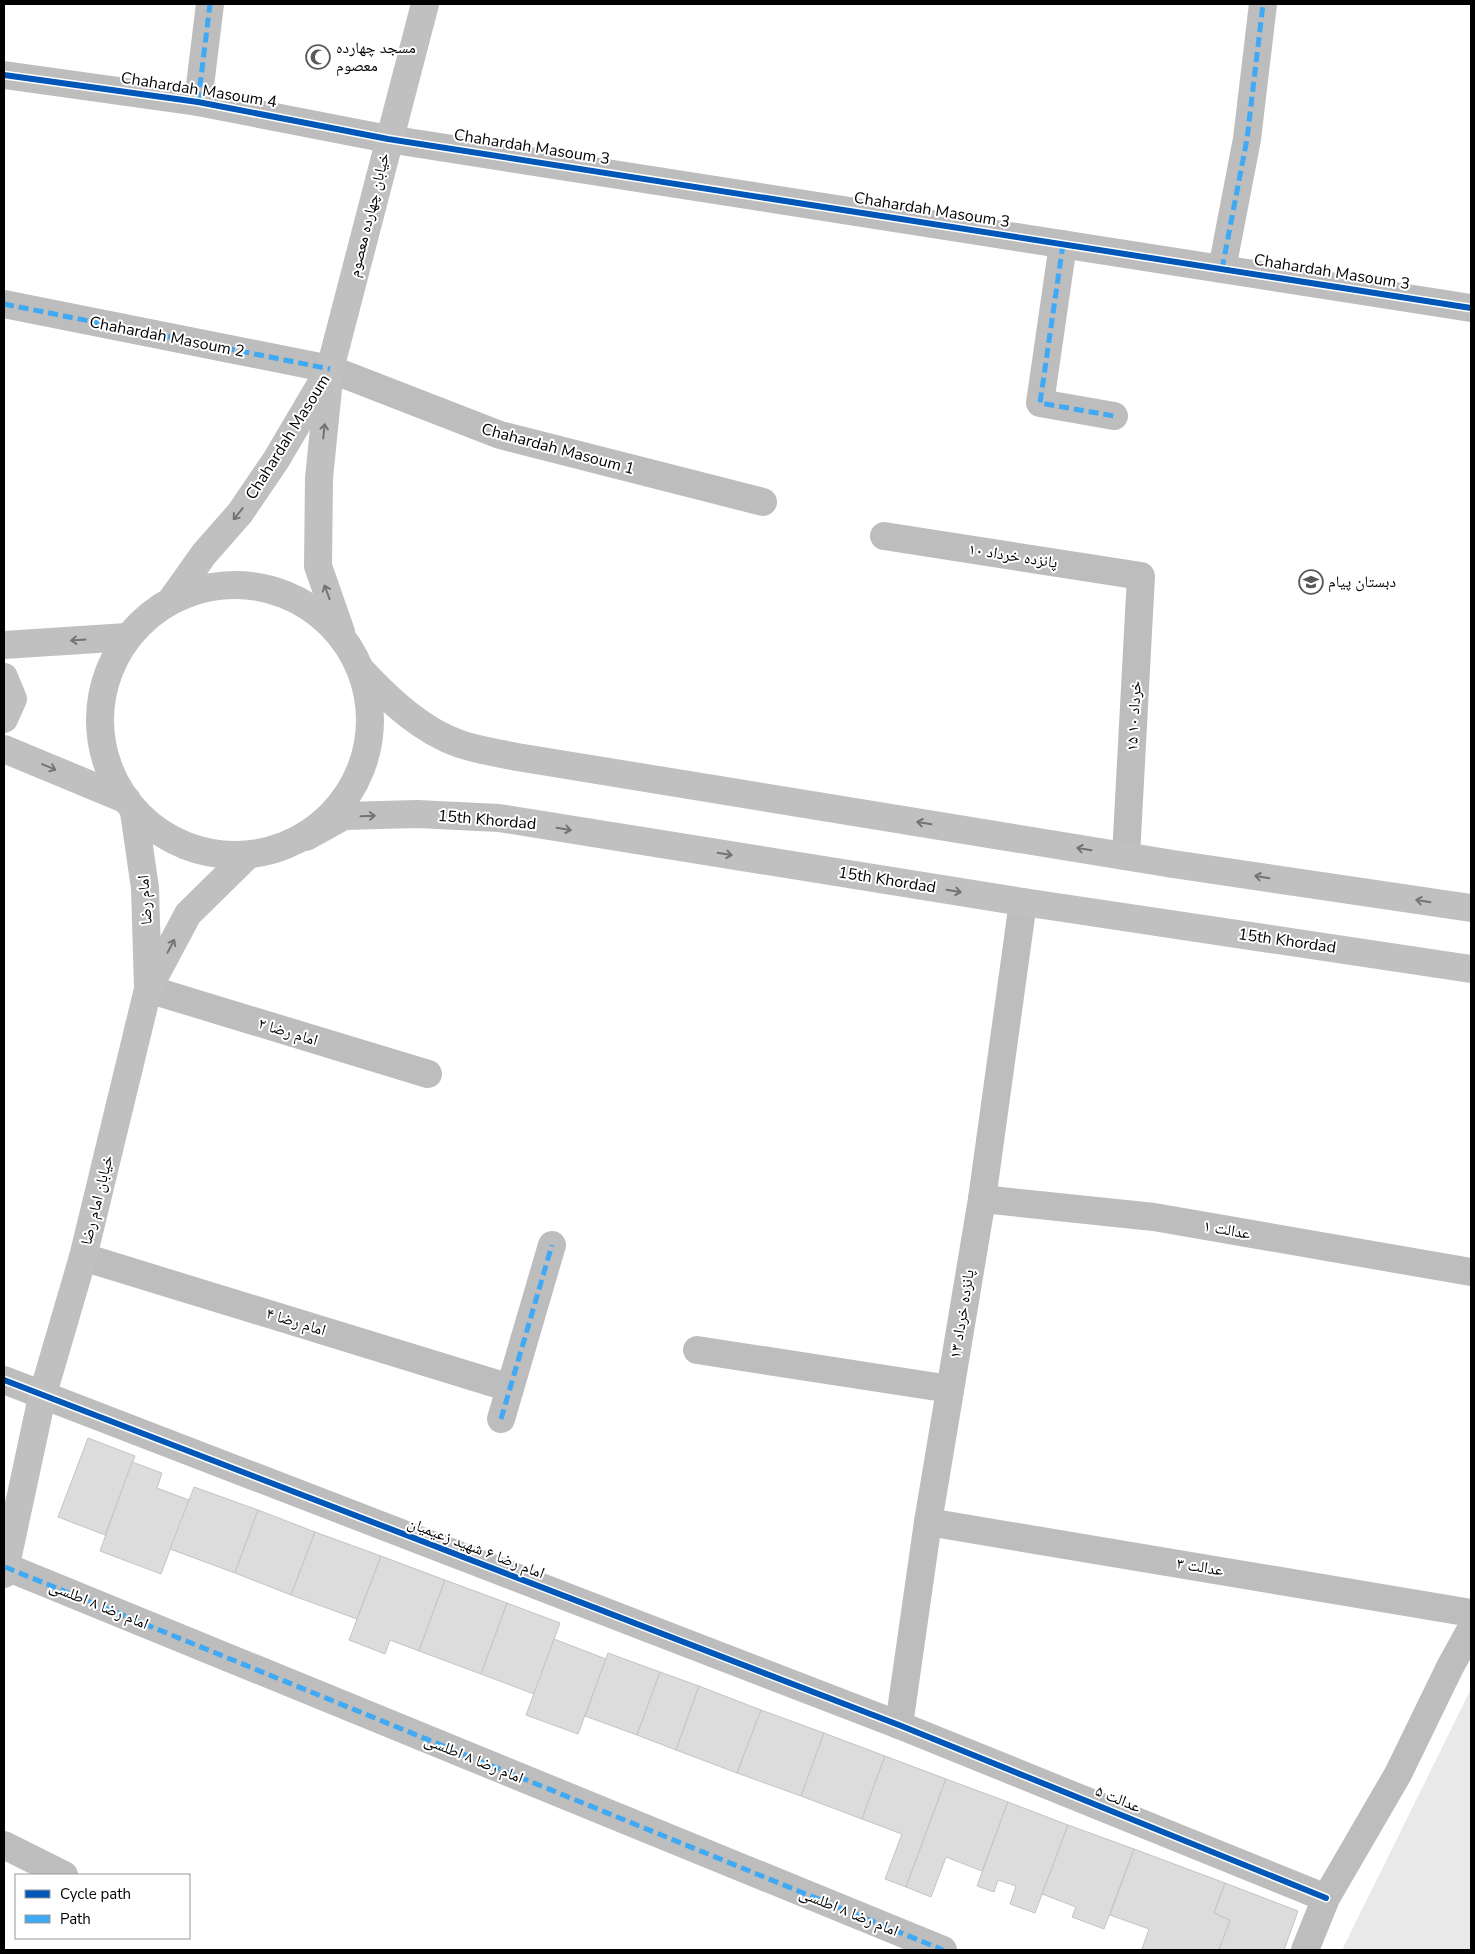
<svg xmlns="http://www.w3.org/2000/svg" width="1475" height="1954" viewBox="0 0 1475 1954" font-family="'Nunito Sans','Noto Naskh Arabic',sans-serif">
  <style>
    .green { fill: #e9e9e9 }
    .building { fill: #dcdcdc; stroke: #c4c4c4 }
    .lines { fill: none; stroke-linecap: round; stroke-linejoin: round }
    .street { stroke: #bdbdbd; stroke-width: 28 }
    .secondary { stroke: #c0c0c0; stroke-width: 28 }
    .quiet { stroke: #3fa9f5; stroke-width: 5; stroke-dasharray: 10 5; stroke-linecap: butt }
    .cycleway-casing { stroke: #fff; stroke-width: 9 }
    .cycleway { stroke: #0057b8; stroke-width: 6 }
    .oneway { stroke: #737373 }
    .labels { text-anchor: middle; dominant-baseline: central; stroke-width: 4; stroke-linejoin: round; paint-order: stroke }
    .poi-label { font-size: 16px; fill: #000; stroke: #fff; text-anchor: start }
    .street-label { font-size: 16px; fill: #000; stroke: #fff }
  </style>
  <rect width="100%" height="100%" fill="#fff"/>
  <!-- green -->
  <path class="green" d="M 1471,1689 L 1471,1950 L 1342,1950 Z"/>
  <!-- building -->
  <g class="building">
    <path d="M 88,1438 L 135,1456 L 105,1535 L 58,1517 Z"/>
    <path d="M 132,1462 L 162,1473 L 157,1488 L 189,1500 L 161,1574 L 100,1551 Z"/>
    <path d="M 194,1487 L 258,1510 L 235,1573 L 170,1549 Z"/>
    <path d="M 258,1510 L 315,1532 L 291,1595 L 235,1573 Z"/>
    <path d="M 315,1532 L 381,1556 L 357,1619 L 291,1595 Z"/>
    <path d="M 381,1556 L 445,1580 L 419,1651 L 390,1640 L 385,1654 L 349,1640 Z"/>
    <path d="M 445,1580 L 507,1603 L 481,1674 L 419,1651 Z"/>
    <path d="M 507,1603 L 560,1623 L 534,1694 L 481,1674 Z"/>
    <path d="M 554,1639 L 606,1659 L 578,1734 L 526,1715 Z"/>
    <path d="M 608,1653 L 660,1672 L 637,1735 L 585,1716 Z"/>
    <path d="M 660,1672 L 699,1686 L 676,1750 L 637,1735 Z"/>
    <path d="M 699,1686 L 761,1710 L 737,1773 L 676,1750 Z"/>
    <path d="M 761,1710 L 824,1733 L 801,1796 L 737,1773 Z"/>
    <path d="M 824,1733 L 885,1756 L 862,1819 L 801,1796 Z"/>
    <path d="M 885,1756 L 946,1779 L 906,1887 L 885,1879 L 902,1834 L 862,1819 Z"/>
    <path d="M 946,1779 L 1008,1802 L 982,1871 L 946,1857 L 931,1897 L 906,1887 Z"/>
    <path d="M 1008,1802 L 1068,1825 L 1035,1913 L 1010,1904 L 1016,1886 L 998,1880 L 994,1892 L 977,1886 Z"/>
    <path d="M 1068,1825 L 1134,1849 L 1104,1929 L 1072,1917 L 1076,1907 L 1042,1894 Z"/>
    <path d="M 1134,1849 L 1225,1883 L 1214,1913 L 1230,1920 L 1219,1950 L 1147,1950 L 1142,1949 L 1149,1929 L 1110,1915 Z"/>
    <path d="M 1225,1883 L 1298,1911 L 1284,1950 L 1219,1950 L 1230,1920 L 1214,1913 Z"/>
  </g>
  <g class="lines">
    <!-- street -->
    <g class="street">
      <path d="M 4,75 L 198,102 L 388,139 L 1471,308"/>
      <path d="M 198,102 L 210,4"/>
      <path d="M 1063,244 L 1040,403 L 1114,416"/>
      <path d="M 1222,269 L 1247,139 L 1263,4"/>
      <path d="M 4,304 L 330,369 L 500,435 L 763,502"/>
      <path d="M 884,536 L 1141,576 L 1126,856"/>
      <path d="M 148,989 L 428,1074"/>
      <path d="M 982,1199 L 1154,1217 L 1471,1272"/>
      <path d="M 83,1257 L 510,1388"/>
      <path d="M 697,1350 L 950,1389"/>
      <path d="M 4,1380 L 899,1725 L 1326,1898"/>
      <path d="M 501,1419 L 552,1245"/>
      <path d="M 928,1522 L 1471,1613"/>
      <path d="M 4,1566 L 943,1950"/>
      <path d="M 899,1725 L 928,1522 L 982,1199 L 1023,902"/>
      <path d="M 4,1845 L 64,1875"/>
      <path d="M 1305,1950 L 1326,1898 L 1398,1774 L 1450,1667 L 1471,1629"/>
    </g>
    <!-- secondary -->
    <g class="secondary">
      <circle cx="235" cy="720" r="135"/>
      <path d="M 172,599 L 204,554 L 240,513 L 276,460 L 325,377"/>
      <path d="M 341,632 L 318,566 L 319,478 L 330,369 L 425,4"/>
      <path d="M 4,645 L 127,637"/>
      <path d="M 362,671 C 389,700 422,731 460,744 C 478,750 498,753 517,757 L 1173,864 L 1471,908"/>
      <path d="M 4,677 L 13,699 L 4,719"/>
      <path d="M 4,749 L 127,800"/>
      <path d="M 134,812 L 145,888 L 148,988"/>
      <path d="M 306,837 L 344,816 L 417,814 L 499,818 L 1023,902 L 1471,969"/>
      <path d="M 4,1574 L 42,1397 L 83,1257 L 148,989 L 188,914 L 247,856"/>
    </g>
    <!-- quiet -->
    <g class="quiet">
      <path d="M 198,102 L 210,4"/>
      <path d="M 1063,244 L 1040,403 L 1114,416"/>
      <path d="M 1222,269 L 1247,139 L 1263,4"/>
      <path d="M 4,304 L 330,369"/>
      <path d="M 501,1419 L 552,1245"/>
      <path d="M 5,1567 L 943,1950"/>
    </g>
    <!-- cycleway casing -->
    <g class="cycleway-casing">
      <g id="cycleway">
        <path d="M 4,75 L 198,102 L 388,139 L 1471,308"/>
        <path d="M 4,1380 L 899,1725 L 1326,1898"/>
      </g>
    </g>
    <!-- cycleway -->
    <use href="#cycleway" class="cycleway"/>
  </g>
  <!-- one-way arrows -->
  <defs><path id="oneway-shaft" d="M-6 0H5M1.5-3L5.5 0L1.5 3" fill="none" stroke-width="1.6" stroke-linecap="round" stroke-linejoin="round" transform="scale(1.25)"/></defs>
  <g class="oneway">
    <use href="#oneway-shaft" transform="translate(324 431) rotate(-84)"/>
    <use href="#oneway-shaft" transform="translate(238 514) rotate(129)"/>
    <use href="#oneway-shaft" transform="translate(327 592) rotate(-110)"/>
    <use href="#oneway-shaft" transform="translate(78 640) rotate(176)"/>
    <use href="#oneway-shaft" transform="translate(49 767) rotate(23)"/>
    <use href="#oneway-shaft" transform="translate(368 816) rotate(-2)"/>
    <use href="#oneway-shaft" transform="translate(924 823) rotate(-171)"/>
    <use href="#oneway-shaft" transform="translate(564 829) rotate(9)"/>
    <use href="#oneway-shaft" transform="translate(1084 849) rotate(-171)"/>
    <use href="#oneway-shaft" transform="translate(725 854) rotate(9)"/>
    <use href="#oneway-shaft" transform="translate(1262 877) rotate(-171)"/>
    <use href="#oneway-shaft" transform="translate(954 891) rotate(9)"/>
    <use href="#oneway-shaft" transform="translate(1423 901) rotate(-171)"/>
    <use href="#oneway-shaft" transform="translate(171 946) rotate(-62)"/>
  </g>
  <!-- icons -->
  <defs>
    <g id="mosque-ring" transform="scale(1.25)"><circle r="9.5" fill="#fff" stroke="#595959" stroke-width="1.5"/><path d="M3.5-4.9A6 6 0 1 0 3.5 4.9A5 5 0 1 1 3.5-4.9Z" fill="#595959"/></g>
    <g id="school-ring" transform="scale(1.25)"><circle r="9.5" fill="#fff" stroke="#595959" stroke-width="1.5"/><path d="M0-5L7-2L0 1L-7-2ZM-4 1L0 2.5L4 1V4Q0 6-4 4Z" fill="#595959"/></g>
  </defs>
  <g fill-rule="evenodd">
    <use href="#mosque-ring" x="318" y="57"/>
    <use href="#school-ring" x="1311" y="582"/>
  </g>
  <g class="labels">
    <!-- poi labels -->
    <g class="poi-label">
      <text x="336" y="48">مسجد چهارده<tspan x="336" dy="18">معصوم</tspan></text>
      <text x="1328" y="582">دبستان پیام</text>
    </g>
    <!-- street labels -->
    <g class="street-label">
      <text transform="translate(199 90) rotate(9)">Chahardah Masoum 4</text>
      <text transform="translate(532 147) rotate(9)">Chahardah Masoum 3</text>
      <text transform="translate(932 210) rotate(9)">Chahardah Masoum 3</text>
      <text transform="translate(369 215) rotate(-76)">خیابان چهارده معصوم</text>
      <text transform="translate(1332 272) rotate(9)">Chahardah Masoum 3</text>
      <text transform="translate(167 337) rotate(11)">Chahardah Masoum 2</text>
      <text transform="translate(288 437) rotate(-58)">Chahardah Masoum</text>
      <text transform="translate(558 449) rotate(15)">Chahardah Masoum 1</text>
      <text transform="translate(1013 556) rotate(9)">پانزده خرداد ۱۰</text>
      <text transform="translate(1134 716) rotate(-87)">۱۵ خرداد ۱۰</text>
      <text transform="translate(487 820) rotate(5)">15th Khordad</text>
      <text transform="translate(887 880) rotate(9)">15th Khordad</text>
      <text transform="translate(145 900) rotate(-94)">امام رضا</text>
      <text transform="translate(1287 941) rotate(8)">15th Khordad</text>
      <text transform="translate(288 1032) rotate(17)">امام رضا ۲</text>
      <text transform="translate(97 1200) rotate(-76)">خیابان امام رضا</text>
      <text transform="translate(1227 1230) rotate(10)">عدالت ۱</text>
      <text transform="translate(962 1314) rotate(-81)">پانزده خرداد ۱۳</text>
      <text transform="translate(296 1322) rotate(17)">امام رضا ۴</text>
      <text transform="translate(476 1548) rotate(21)">امام رضا ۶ شهید زعیمیان</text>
      <text transform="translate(1200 1567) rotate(9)">عدالت ۳</text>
      <text transform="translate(99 1605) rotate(22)">امام رضا ۸ اطلسی</text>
      <text transform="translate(474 1759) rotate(22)">امام رضا ۸ اطلسی</text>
      <text transform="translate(1118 1799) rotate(22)">عدالت ۵</text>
      <text transform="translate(849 1912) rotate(22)">امام رضا ۸ اطلسی</text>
    </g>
  </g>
  <!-- border -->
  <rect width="1475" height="1954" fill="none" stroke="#000000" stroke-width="10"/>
  <!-- legend -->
  <rect x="15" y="1874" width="175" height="65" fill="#ffffff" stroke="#999999"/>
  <rect x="25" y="1890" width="25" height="8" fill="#0057b8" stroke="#999999"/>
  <text x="60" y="1899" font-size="15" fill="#000000">Cycle path</text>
  <rect x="25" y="1915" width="25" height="8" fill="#3fa9f5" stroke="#999999"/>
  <text x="60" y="1924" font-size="15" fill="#000000">Path</text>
</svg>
